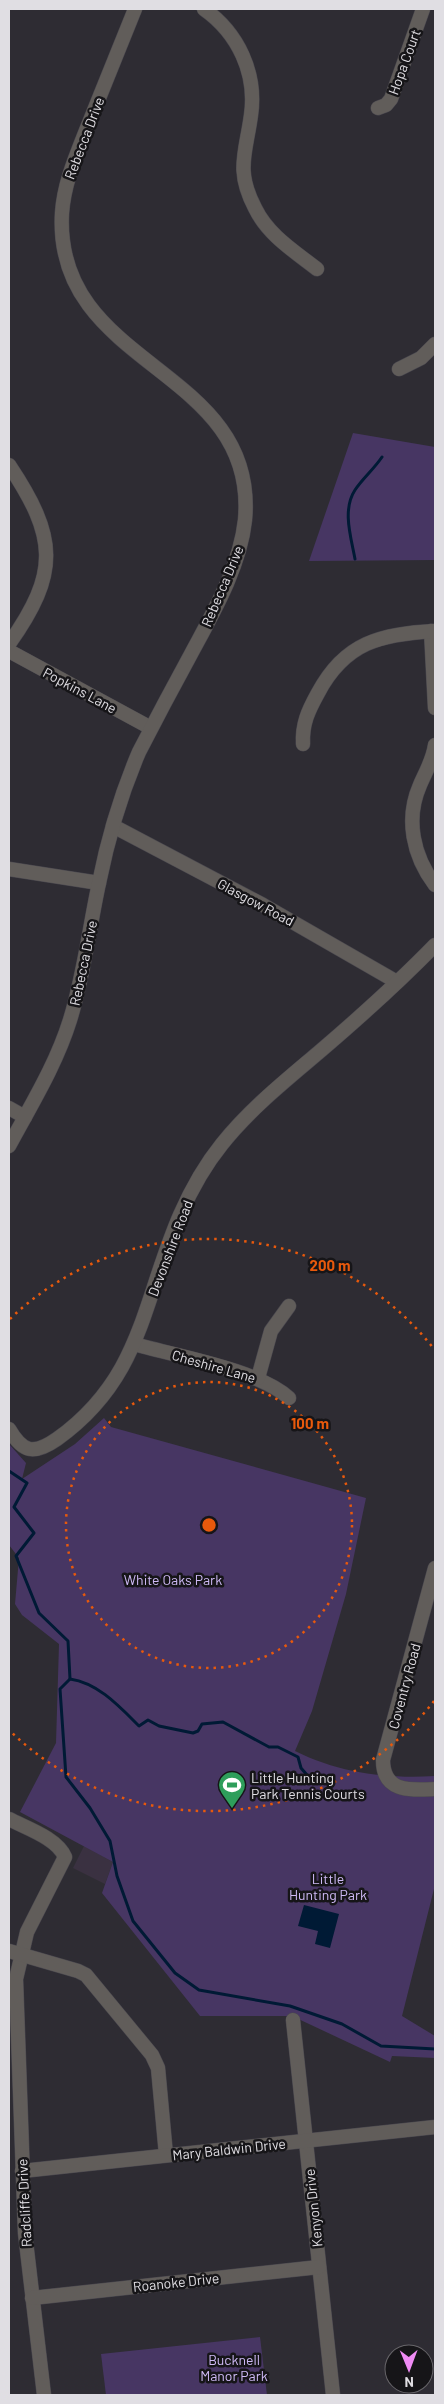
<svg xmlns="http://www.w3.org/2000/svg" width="444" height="2404" viewBox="0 0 444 2404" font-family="Barlow,sans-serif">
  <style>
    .industrial { fill: #3a3141 }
    .green { fill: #473663 }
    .water { fill: #001a35 }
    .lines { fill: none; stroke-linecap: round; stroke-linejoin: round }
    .stream { stroke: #001a35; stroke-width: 3 }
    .minor-casing { stroke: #4a484f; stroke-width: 15 }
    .minor { stroke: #615d5a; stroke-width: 14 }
    .ring { fill: none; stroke: #e8590c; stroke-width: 2.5; stroke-dasharray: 2.5 5 }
    .labels { text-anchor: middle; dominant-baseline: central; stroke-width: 5; stroke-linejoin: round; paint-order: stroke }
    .street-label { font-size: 14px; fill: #e0dee3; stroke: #161518 }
    .park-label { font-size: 14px; fill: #cfbaf6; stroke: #161518 }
    .poi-label { font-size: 14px; fill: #e0dee3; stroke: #161518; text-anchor: start }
    .centre { fill: #e8590c; stroke: #161518; stroke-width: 2.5 }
    .ring-label { font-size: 15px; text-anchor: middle; font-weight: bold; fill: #e8590c; stroke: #161518; stroke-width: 5; stroke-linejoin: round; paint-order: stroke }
  </style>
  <rect width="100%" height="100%" fill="#2e2c33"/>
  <!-- industrial -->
  <path class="industrial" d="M 84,1846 L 113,1862 L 105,1884 L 73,1868 Z"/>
  <!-- green -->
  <g class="green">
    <path d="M 353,433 L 435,447 L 435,560 L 309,561 Z"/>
    <path d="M 104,1418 L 111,1427 L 366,1498 L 346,1594 L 312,1711 L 295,1751 C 339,1773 387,1779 435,1776 L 435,1885 L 402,2016 L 435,2036 L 435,2058 L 392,2056 L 390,2062 L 292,2016 L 200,2016 L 102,1893 L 113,1862 L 20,1812 L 56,1743 L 59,1644 L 22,1615 L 15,1604 L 19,1558 L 9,1545 L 9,1444 L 26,1463 L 22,1479 L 75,1444 Z"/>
    <path d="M 260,2337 L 267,2395 L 106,2395 L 101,2354 Z"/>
  </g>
  <!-- water -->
  <path class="water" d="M 304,1905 L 339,1914 L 330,1948 L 315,1944 L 318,1931 L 298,1926 Z"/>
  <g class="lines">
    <!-- stream -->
    <g class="stream">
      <path d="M 355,559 C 351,537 342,510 355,490 C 363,478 374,469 382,457"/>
      <path d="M 9,1471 L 27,1483 L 14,1507 L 34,1533 L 16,1556 L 39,1613 L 68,1641 L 70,1679 L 60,1689 L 66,1777 L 90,1808 L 110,1841 L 117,1876 L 133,1921 L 175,1973 L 199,1990 L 290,2006 L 342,2024 L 381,2046 L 435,2049"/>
      <path d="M 70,1679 C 98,1683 119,1706 139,1726 L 148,1720 L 159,1726 L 193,1733 L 198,1731 L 202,1724 L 223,1722 L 269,1747 L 278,1747 L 298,1757 L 301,1768 L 307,1775"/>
    </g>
    <!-- minor casing -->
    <g class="minor-casing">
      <g id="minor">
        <path d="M 204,9 C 238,33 257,73 251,115 C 246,153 235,170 255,208 C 268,235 294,251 317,269"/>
        <path d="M 378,108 L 386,105 L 391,99 L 423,9"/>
        <path d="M 399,369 L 421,358 L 435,344"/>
        <path d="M 9,465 C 57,537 60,572 9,644"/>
        <path d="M 431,631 L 435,708"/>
        <path d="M 9,651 L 151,728"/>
        <path d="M 303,744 C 302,724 308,711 318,693 C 345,642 381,634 435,631"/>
        <path d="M 435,745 C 433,760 426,771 420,785 C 405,819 413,856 435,885"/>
        <path d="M 113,826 L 263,905 L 397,982"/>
        <path d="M 9,869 L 99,883"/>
        <path d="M 9,1108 L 25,1117"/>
        <path d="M 9,1146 C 31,1105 56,1065 70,1020 C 84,975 89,929 99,883 C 108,838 121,794 139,752 C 156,719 173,687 191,654 C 213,613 240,567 245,520 C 259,366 53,369 62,213 C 64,183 76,156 87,128 C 103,88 119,48 135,9"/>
        <path d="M 134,1344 C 176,1356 259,1370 289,1398"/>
        <path d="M 258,1378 L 271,1331 L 289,1306"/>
        <path d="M 9,1429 C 23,1453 34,1455 57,1439 C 142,1378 142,1303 180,1215 C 191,1190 205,1165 222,1144 C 250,1109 285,1081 318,1053 C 359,1018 398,983 435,945"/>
        <path d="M 435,1568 L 383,1760 C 383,1793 411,1790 435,1789"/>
        <path d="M 9,1819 C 26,1828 57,1838 65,1857 L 27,1932 L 16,1979 L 25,2233 L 44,2395"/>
        <path d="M 9,1951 L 78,1971 L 86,1975 L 152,2055 L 158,2068 L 166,2155"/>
        <path d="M 293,2020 L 333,2395"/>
        <path d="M 22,2171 L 435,2127"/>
        <path d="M 32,2298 L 319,2267"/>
      </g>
    </g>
    <!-- minor -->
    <use href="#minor" class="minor"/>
  </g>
  <!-- distance rings -->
  <g class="ring">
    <circle cx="209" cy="1525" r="143"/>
    <path d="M434 1701A286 286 0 0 1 10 1731M10 1319A286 286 0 0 1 434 1349"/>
  </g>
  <!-- icons -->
  <defs>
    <g id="stadium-pin" transform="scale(1.4375)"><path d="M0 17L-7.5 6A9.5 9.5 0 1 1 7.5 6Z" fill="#2e9e5b" stroke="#161518"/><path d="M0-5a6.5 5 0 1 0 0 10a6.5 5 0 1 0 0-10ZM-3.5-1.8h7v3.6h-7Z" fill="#fff"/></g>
  </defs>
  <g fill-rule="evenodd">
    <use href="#stadium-pin" x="232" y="1785"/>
  </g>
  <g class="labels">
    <!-- street labels -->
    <g class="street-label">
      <text transform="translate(404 62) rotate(-70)">Hopa Court</text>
      <text transform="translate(84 138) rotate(-69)">Rebecca Drive</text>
      <text transform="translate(222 586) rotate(-67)">Rebecca Drive</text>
      <text transform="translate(80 690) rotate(28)">Popkins Lane</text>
      <text transform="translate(256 902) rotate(28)">Glasgow Road</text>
      <text transform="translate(83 963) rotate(-78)">Rebecca Drive</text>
      <text transform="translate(170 1248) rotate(-69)">Devonshire Road</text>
      <text transform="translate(214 1366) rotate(16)">Cheshire Lane</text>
      <text transform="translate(404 1686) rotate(-75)">Coventry Road</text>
      <text transform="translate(229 2149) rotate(-6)">Mary Baldwin Drive</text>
      <text transform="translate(24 2203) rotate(-93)">Radcliffe Drive</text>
      <text transform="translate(313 2208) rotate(-96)">Kenyon Drive</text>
      <text transform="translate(176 2282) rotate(-6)">Roanoke Drive</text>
    </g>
    <!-- park labels -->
    <g class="park-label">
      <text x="173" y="1579">White Oaks Park</text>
      <text x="328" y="1878">Little<tspan x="328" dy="16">Hunting Park</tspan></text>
      <text x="234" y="2359">Bucknell<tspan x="234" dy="16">Manor Park</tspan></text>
    </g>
    <!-- poi labels -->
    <g class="poi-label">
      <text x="251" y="1777">Little Hunting<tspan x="251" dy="16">Park Tennis Courts</tspan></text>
    </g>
  </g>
  <circle cx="209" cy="1525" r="8" class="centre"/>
  <g class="ring-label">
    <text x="330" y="1271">200 m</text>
    <text x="310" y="1429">100 m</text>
  </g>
  <!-- border -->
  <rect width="444" height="2404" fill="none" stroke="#e0dee3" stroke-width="20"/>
  <!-- north arrow -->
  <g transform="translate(409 2369) rotate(179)"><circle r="24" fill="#161518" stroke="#676569"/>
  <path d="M0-4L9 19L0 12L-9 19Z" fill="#f08bf5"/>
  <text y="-8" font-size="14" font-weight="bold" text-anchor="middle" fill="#e0dee3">N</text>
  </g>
</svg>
